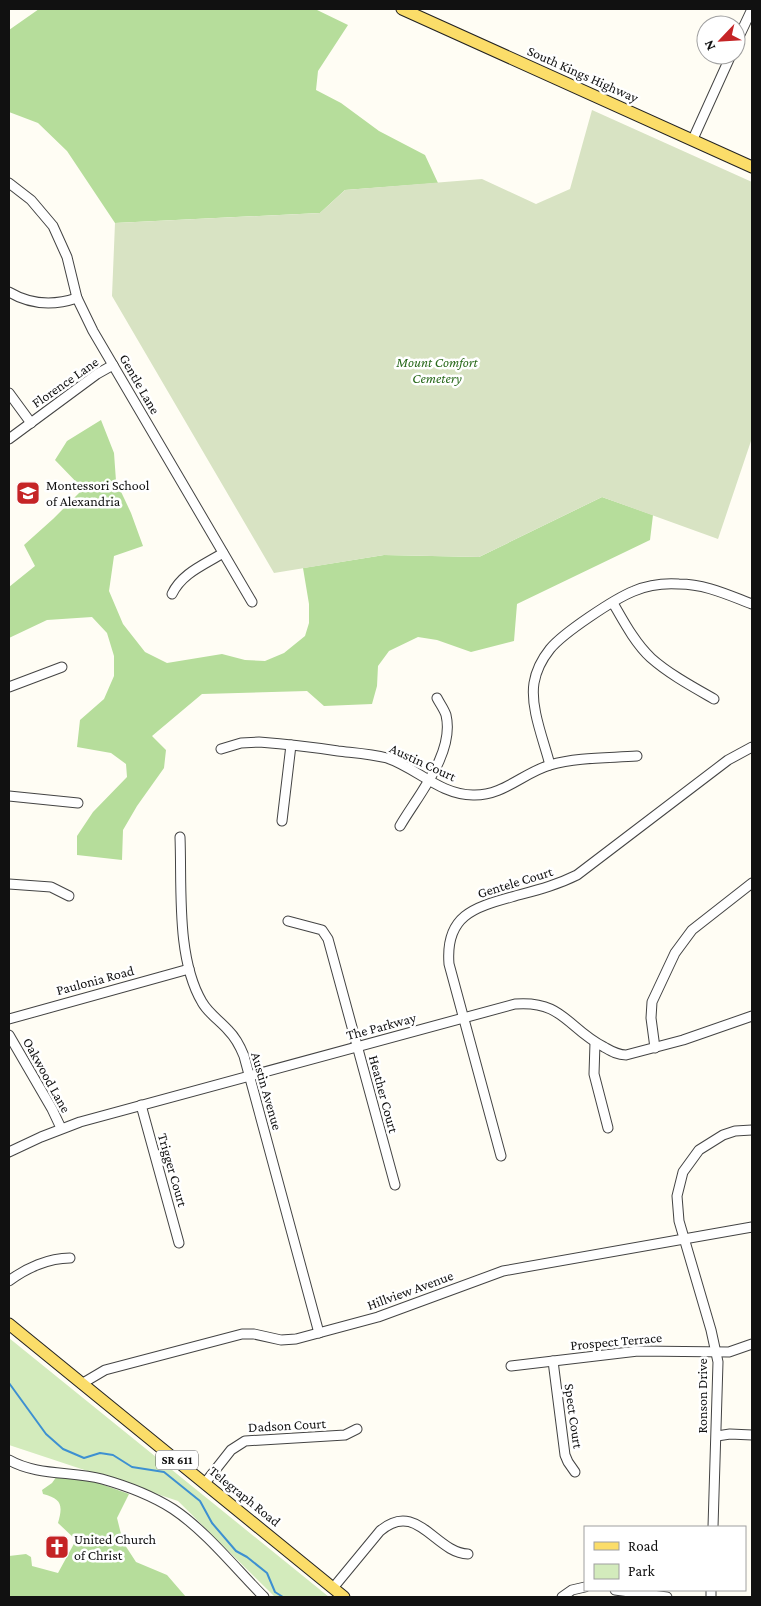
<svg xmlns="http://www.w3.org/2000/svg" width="761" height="1606" viewBox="0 0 761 1606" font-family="'Crimson Pro',serif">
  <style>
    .green { fill: #d3ebbc }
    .forest { fill: #b6dd9b }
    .cemetery { fill: #d8e3c3 }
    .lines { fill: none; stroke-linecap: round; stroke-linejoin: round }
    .stream { stroke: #3d90d1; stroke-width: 2 }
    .minor-casing { stroke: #444; stroke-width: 11 }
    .major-casing { stroke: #222; stroke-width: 13 }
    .minor { stroke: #fff; stroke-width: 9 }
    .major { stroke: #fbdd69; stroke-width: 11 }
    .labels { text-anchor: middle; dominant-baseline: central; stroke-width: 5; stroke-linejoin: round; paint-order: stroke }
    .shield { fill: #fff; stroke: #585858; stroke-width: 1 }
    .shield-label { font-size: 12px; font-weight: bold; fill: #111 }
    .street-label { font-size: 14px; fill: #111; stroke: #fff }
    .park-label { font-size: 14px; font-style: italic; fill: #2b6b1e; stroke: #fff }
    .poi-label { font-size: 14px; fill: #111; stroke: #fff; text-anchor: start }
  </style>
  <rect width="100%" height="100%" fill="#fffdf4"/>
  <!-- green -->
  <path class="green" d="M 9,1338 L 329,1597 L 275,1597 L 178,1501 L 9,1445 Z"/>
  <!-- forest -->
  <g class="forest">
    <path d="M 39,9 L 315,9 L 348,25 L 318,71 L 316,90 L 341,103 L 379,131 L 425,155 L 438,183 L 345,190 L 320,213 L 115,223 L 67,151 L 38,123 L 9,112 L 9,30 Z"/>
    <path d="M 101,420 L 114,453 L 116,481 L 131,513 L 143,546 L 114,556 L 109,591 L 123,624 L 145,652 L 167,663 L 222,654 L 245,660 L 265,661 L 284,653 L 305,636 L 309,623 L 309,604 L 303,568 L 384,555 L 479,557 L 602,497 L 653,515 L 650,540 L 517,604 L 514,641 L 471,652 L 437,640 L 418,637 L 389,651 L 378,666 L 377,686 L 372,704 L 324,706 L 307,691 L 202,694 L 152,736 L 166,750 L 164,768 L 137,806 L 123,830 L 122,860 L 77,855 L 77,836 L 93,812 L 127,777 L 126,764 L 111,753 L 77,747 L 80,720 L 104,699 L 114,676 L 114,656 L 107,633 L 92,617 L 47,620 L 9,638 L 9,587 L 35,566 L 24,545 L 53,519 L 83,489 L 55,460 L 67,441 Z"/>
    <path d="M 57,1476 L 84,1478 L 129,1494 L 117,1518 L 123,1542 L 136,1562 L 167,1575 L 186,1597 L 9,1597 L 9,1556 L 26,1554 L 31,1557 L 32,1566 L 58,1573 L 76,1540 L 58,1523 C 63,1505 62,1499 43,1494 L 42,1490 L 52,1483 Z"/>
  </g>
  <!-- cemetery -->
  <path class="cemetery" d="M 592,110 L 752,182 L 752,438 L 718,539 L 602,497 L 479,557 L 384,555 L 274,573 L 112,296 L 115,223 L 320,213 L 345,190 L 482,179 L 536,204 L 570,189 Z"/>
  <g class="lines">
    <!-- stream -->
    <path class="stream" d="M 9,1383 L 46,1434 L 63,1449 L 84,1458 L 100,1453 L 113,1455 L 132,1467 L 164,1472 L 200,1501 L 212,1523 L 236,1551 L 247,1557 L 267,1573 L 275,1592 L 283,1597"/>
    <!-- minor casing -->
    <g class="minor-casing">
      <g id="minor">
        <path d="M 736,43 L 752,9"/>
        <path d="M 693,139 L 731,55"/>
        <path d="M 9,183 L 31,200 L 53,226 L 67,257 L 77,298 L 93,331 L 252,602"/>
        <path d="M 9,292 C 31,305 53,306 77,298"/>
        <path d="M 9,393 L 31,423"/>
        <path d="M 9,439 L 97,374 L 113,365"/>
        <path d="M 172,594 C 182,573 204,565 223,553"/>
        <path d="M 613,603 C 624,622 635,643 651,658 C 669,674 693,687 714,699"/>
        <path d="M 9,687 L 62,667"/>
        <path d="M 221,749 L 241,743 L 259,742 C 285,744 312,747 338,751 C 355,753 371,754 387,758 C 417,768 440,795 473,795 C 503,796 523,773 550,765 C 577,757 609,758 637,756"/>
        <path d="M 550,765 C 544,741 530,708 534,683 C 536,671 542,659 550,649 C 563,633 614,599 634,591 C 648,585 664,583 679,584 C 705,584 728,595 752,604"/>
        <path d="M 9,796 L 78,803"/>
        <path d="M 282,821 L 291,745"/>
        <path d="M 400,826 C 418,795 455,753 446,715 C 444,709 440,704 437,698"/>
        <path d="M 180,837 C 182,887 176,958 202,1002 C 208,1013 219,1020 228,1030 C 235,1037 240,1046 244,1056 L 319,1333"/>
        <path d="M 9,884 L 51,887 L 69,896"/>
        <path d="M 288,921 L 322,930 L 328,939 L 395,1185"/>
        <path d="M 9,1019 L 189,969"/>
        <path d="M 9,1035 L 52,1109 L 61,1128"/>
        <path d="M 595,1043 L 594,1074 L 608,1128"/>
        <path d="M 655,1048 L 651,1018 L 652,1002 L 675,953 L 692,930 L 752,883"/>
        <path d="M 141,1105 L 179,1243"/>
        <path d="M 9,1152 L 41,1137 L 80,1122 L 515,1004 C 563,1000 568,1029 604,1047 C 611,1051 617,1055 626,1055 L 683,1040 L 752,1016"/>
        <path d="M 501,1156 L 449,964 C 445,914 476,907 515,896 C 537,890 557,885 577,875 L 728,760 L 752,747"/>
        <path d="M 9,1281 C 26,1268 49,1258 70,1258"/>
        <path d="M 553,1361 L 565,1455 L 568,1462 L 575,1472"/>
        <path d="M 511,1366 L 638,1351 L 729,1352 L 752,1344"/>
        <path d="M 83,1383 L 105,1370 L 242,1334 L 254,1334 L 281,1340 L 296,1339 L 378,1317 L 503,1271 L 752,1227"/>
        <path d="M 717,1436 L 730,1434 L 752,1435"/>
        <path d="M 9,1460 C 37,1476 72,1471 102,1479 C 127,1486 151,1495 173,1509 C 206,1531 236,1569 264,1597"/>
        <path d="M 205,1483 L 231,1450 L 245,1441 L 345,1435 L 357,1429"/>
        <path d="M 713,1527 L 718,1362 L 711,1330 L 679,1221 L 677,1196 L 683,1172 L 699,1150 L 723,1135 L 735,1131 L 752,1130"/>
        <path d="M 333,1588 L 380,1531 C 417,1499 435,1553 468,1554"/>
        <path d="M 615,1590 L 667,1597"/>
        <path d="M 562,1597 L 572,1590 L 585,1587"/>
        <path d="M 711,1597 L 711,1590"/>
      </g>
    </g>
    <!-- major casing -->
    <g class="major-casing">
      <g id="major">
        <path d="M 402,9 L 752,167"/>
        <path d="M 9,1324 L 344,1597"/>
      </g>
    </g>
    <!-- minor -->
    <use href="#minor" class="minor"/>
    <!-- major -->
    <use href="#major" class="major"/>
  </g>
  <!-- icons -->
  <defs>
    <g id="school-square" transform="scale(1.25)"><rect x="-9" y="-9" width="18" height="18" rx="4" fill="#c52426" stroke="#fff"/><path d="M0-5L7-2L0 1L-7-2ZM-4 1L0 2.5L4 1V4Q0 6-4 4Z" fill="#fff"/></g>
    <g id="church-square" transform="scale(1.25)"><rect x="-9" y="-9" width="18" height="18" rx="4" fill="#c52426" stroke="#fff"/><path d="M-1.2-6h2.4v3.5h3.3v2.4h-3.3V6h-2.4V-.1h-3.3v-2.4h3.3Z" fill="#fff"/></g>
  </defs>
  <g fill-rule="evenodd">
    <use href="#school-square" x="28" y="493"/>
    <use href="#church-square" x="57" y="1547"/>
  </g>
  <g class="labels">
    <!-- shield labels -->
    <rect class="shield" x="156" y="1450.5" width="42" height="19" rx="4"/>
    <g class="shield-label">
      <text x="177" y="1460">SR 611</text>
    </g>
    <!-- street labels -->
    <g class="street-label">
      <text transform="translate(583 74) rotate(24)">South Kings Highway</text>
      <text transform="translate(65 382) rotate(-35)">Florence Lane</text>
      <text transform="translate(140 384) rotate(60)">Gentle Lane</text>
      <text transform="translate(423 762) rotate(25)">Austin Court</text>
      <text transform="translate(515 882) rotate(-17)">Gentele Court</text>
      <text transform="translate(95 980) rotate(-15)">Paulonia Road</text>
      <text transform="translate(381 1026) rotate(-15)">The Parkway</text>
      <text transform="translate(47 1075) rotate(61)">Oakwood Lane</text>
      <text transform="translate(267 1091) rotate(74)">Austin Avenue</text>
      <text transform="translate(384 1094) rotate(75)">Heather Court</text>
      <text transform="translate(173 1170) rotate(74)">Trigger Court</text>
      <text transform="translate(410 1290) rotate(-20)">Hillview Avenue</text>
      <text transform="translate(616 1341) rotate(-5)">Prospect Terrace</text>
      <text transform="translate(702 1396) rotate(-90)">Ronson Drive</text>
      <text transform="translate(574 1416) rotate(82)">Spect Court</text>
      <text transform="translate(287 1425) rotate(-3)">Dadson Court</text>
      <text transform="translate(245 1496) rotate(39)">Telegraph Road</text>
    </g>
    <!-- park labels -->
    <g class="park-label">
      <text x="437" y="362">Mount Comfort<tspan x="437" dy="16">Cemetery</tspan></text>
    </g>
    <!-- poi labels -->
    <g class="poi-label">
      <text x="46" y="485">Montessori School<tspan x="46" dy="16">of Alexandria</tspan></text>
      <text x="74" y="1539">United Church<tspan x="74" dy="16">of Christ</tspan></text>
    </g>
  </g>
  <!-- border -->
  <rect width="761" height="1606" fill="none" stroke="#111111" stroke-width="20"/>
  <!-- legend -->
  <rect x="584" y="1526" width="162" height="65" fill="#ffffff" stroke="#a0a0a0"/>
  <rect x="594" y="1542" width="25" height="8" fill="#fbdd69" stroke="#a0a0a0"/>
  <text x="628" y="1551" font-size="15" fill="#111111">Road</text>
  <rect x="594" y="1564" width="25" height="15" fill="#d3ebbc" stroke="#a0a0a0"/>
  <text x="628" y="1576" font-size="15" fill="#111111">Park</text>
  <!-- north arrow -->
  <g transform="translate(721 40) rotate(245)"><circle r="24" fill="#ffffff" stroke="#a0a0a0"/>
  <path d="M0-4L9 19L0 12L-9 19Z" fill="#c52426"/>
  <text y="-8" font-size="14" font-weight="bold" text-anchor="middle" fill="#111111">N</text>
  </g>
</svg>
